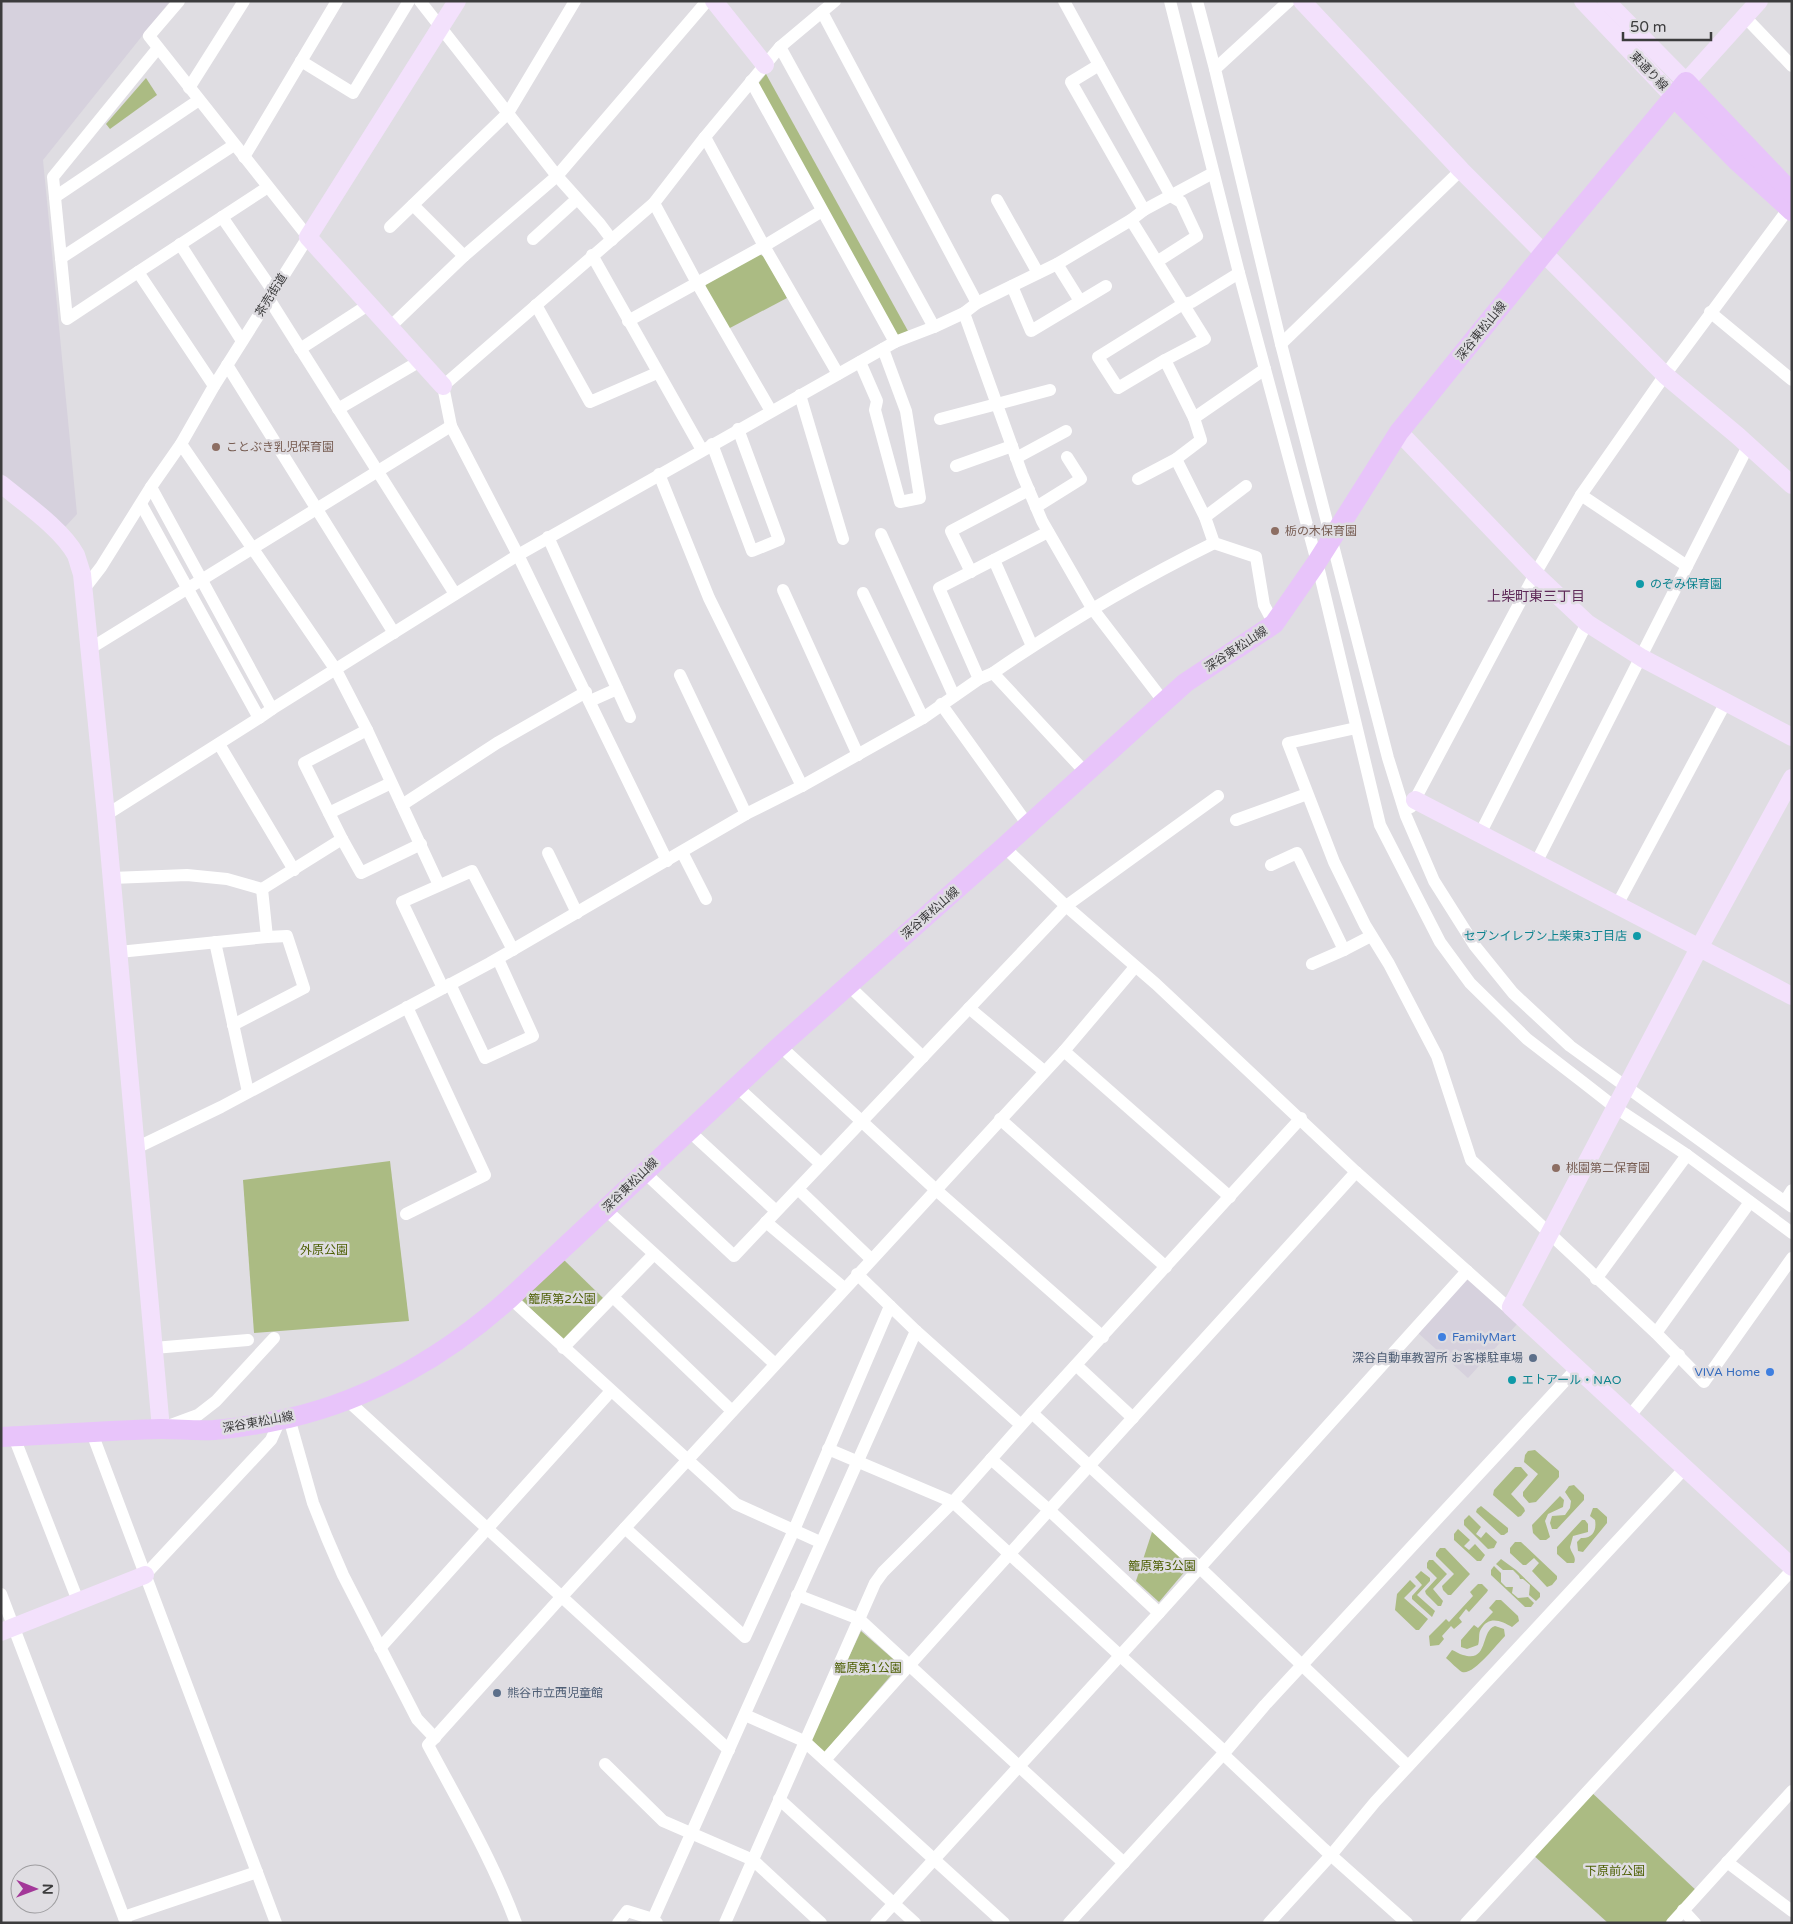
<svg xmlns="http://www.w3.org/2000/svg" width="1793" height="1924" viewBox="0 0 1793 1924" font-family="'Varela Round','Noto Sans JP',sans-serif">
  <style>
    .built { fill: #d6d1dd }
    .green { fill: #abbb83 }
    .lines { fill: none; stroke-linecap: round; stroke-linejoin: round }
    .street { stroke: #fff; stroke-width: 12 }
    .secondary { stroke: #f3e1fc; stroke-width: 18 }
    .primary { stroke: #e8c4fa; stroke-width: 20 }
    .education-dot { fill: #8d6e63; stroke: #dfdde2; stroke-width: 2 }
    .culture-dot { fill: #0f9aa8; stroke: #dfdde2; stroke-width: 2 }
    .shop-dot { fill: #3f7fe0; stroke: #dfdde2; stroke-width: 2 }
    .service-dot { fill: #5c6f8a; stroke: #dfdde2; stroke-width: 2 }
    .labels { text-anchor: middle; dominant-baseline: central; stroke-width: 5; stroke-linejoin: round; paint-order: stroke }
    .street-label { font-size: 12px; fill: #3c3c3d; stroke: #dfdde2 }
    .education-label { font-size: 12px; fill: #785e54; stroke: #dfdde2; text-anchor: start }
    .culture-label { font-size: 12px; fill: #0d838f; stroke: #dfdde2; text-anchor: start }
    .park-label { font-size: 12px; fill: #4d5f04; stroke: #dfdde2 }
    .shop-label { font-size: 12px; fill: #366cbe; stroke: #dfdde2; text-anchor: start }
    .service-label { font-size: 12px; fill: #4e5e75; stroke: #dfdde2; text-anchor: end }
    .neighbourhood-label { font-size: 14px; fill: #5f2a59; stroke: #dfdde2 }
  </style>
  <rect width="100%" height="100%" fill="#dfdde2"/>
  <!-- built -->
  <g class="built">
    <path d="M 1,1 L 170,1 L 43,160 L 77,514 L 65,527 L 1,473 Z"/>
    <path d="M 1464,1279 L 1469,1279 L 1518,1323 L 1468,1378 L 1417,1332 Z"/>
  </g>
  <!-- green -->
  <g class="green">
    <path d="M 766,74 L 908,331 L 896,337 L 757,85 Z"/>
    <path d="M 146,78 L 157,95 L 110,129 L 106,124 Z"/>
    <path d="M 759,254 L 767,258 L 787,298 L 728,329 L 705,288 L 706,283 Z"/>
    <path d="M 390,1161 L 409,1321 L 254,1333 L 243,1180 Z"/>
    <path d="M 563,1259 L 603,1298 L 563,1341 L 519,1297 Z"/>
    <path d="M 1535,1450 L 1559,1471 L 1559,1477 L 1536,1502 L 1529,1503 L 1523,1496 L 1523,1492 L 1538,1474 L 1524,1462 L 1525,1455 L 1528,1451 Z"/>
    <path d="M 1515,1467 L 1521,1467 L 1528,1475 L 1511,1494 L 1524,1508 L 1525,1511 L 1521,1516 L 1518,1517 L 1493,1495 L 1494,1490 Z"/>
    <path d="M 1574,1485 L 1584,1495 L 1584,1500 L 1557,1529 L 1552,1529 L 1550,1523 L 1552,1516 L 1565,1515 L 1570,1508 L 1571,1501 L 1565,1492 L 1569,1486 Z"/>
    <path d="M 1560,1496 L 1564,1500 L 1563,1507 L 1548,1514 L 1545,1521 L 1550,1537 L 1546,1540 L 1540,1540 L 1533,1533 L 1532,1525 Z"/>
    <path d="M 1481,1506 L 1508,1528 L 1508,1532 L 1504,1535 L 1501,1535 L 1476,1512 L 1477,1509 Z"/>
    <path d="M 1593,1508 L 1597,1508 L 1607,1517 L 1607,1523 L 1583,1552 L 1578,1551 L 1577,1542 L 1581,1538 C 1592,1539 1597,1531 1595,1520 L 1590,1516 Z"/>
    <path d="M 1469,1515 L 1481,1527 L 1476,1534 L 1481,1538 L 1486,1532 L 1497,1542 L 1494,1548 L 1488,1549 L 1464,1525 L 1464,1520 Z"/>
    <path d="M 1582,1520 L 1585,1520 L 1588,1524 L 1588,1532 L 1573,1536 L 1570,1547 C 1571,1553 1577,1557 1574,1563 L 1567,1563 L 1557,1554 L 1557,1547 Z"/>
    <path d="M 1153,1529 L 1192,1563 L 1159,1602 L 1136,1581 Z"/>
    <path d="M 1458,1529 L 1470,1540 L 1464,1546 L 1469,1550 L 1475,1544 L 1485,1555 L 1481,1561 L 1477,1561 L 1454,1540 L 1454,1534 Z"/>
    <path d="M 1515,1542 L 1521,1542 L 1557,1576 L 1557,1579 L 1552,1585 L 1547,1587 L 1532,1571 L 1539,1563 L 1534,1558 L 1526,1565 L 1523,1565 L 1510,1553 L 1510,1548 Z"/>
    <path d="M 1440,1548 L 1445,1548 L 1470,1574 L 1451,1595 L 1448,1595 L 1443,1590 L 1442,1586 L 1454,1574 L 1436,1556 L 1436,1553 Z"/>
    <path d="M 1501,1559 L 1516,1570 L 1540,1593 L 1540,1597 L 1536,1601 L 1529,1595 L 1530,1585 L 1523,1579 L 1520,1579 L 1519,1576 L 1513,1570 L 1503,1570 L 1496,1564 Z"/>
    <path d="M 1429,1560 L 1433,1560 L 1447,1574 L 1433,1589 L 1443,1601 L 1441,1606 L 1438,1606 L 1426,1594 L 1425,1591 L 1437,1578 L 1427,1568 L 1427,1563 Z"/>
    <path d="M 1494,1566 L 1501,1573 L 1501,1582 L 1506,1587 L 1513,1587 L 1512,1593 L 1518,1598 L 1528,1597 L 1534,1603 L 1531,1607 L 1525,1607 L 1491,1575 L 1491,1570 Z"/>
    <path d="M 1421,1571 L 1430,1578 L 1430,1581 L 1417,1595 L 1435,1611 L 1432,1617 L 1412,1599 L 1412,1596 L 1422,1585 L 1415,1577 Z"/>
    <path d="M 1410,1580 L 1416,1586 L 1404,1598 L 1428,1619 L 1419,1630 L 1416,1630 L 1395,1610 L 1397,1594 Z"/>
    <path d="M 1478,1584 L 1482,1584 L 1488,1590 L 1487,1592 L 1469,1612 L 1466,1609 L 1459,1618 L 1462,1622 L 1454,1629 L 1451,1626 L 1442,1636 L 1444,1639 L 1439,1645 L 1430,1646 L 1429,1636 L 1446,1619 L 1449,1622 L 1473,1596 L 1470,1592 Z"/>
    <path d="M 1496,1600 L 1501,1600 L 1518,1616 L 1519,1621 L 1512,1627 C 1502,1621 1489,1615 1481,1629 C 1478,1633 1480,1640 1478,1645 L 1467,1649 L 1461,1647 L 1461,1640 L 1474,1625 L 1478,1628 L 1493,1612 L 1489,1608 Z"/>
    <path d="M 1495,1626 L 1504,1629 L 1505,1636 C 1497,1644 1473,1676 1462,1672 C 1457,1669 1451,1662 1446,1658 L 1452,1650 C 1455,1651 1459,1654 1463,1655 C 1489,1663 1480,1631 1495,1626 Z"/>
    <path d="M 861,1631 L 900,1665 L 824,1753 L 811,1739 Z"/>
    <path d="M 1589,1790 L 1699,1893 L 1672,1923 L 1608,1923 L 1531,1853 Z"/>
  </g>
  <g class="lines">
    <!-- street -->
    <g class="street">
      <path d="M 420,1 L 557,176 L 600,224 L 612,240"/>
      <path d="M 1064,1 L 1171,196 L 1181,202 L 1197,236 L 1158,261"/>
      <path d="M 1170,1 L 1239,273 L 1317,562 L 1380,825 L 1440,942 L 1470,983 L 1527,1039 L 1584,1083 L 1616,1108 L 1687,1155 L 1792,1233"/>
      <path d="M 1197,1 L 1215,69"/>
      <path d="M 1289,1 L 1215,69 L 1281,344 L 1388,758 L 1406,816 L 1434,881 L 1475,946 L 1513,993 L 1570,1046 L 1792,1207"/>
      <path d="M 822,12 L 977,303"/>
      <path d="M 1745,17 L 1792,66"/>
      <path d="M 780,47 L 934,327"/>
      <path d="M 301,61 L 353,93 L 409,1"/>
      <path d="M 1099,65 L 1071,82 L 1144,210"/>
      <path d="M 751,81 L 895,342"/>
      <path d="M 189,88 L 244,1"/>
      <path d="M 705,137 L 764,246 L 838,374"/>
      <path d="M 244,157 L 337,1"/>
      <path d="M 55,197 L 199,100"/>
      <path d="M 997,200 L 1038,273"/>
      <path d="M 654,203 L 697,283 L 771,411"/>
      <path d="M 413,205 L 464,256"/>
      <path d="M 222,217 L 273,291"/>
      <path d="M 1131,220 L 1205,339 L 1165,360"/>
      <path d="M 390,227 L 508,113 L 575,1"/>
      <path d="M 533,239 L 577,199"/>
      <path d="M 180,244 L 242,341"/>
      <path d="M 592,255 L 702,450"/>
      <path d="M 61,258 L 234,145"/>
      <path d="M 1057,264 L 1080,301"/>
      <path d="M 138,272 L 67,319 L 53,177 L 158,48"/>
      <path d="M 1012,286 L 1031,331 L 1106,286"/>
      <path d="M 269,299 L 455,594"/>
      <path d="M 536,305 L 590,402 L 657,373"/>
      <path d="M 1710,312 L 1792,380"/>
      <path d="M 964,313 L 1022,474 L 1042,521 L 1092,608 L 1164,702"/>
      <path d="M 628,321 L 764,246 L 822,211"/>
      <path d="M 389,328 L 464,256 L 557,176 L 707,1"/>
      <path d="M 1281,344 L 1461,170"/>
      <path d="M 300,349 L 368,305"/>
      <path d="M 860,362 L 877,401 L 875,410 L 900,502 L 920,498 L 906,411 L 883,349"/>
      <path d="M 227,365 L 394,633"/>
      <path d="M 214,386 L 138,272 L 268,187"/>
      <path d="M 800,395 L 843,539"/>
      <path d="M 338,409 L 420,361"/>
      <path d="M 1194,418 L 1265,369"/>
      <path d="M 940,419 L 1050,390"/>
      <path d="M 181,444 L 336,670 L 367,730 L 439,885"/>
      <path d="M 712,444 L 752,551 L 779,540 L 738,429"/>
      <path d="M 1016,458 L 1066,431"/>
      <path d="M 1176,459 L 1205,517 L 1214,543 L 1256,557 L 1264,605 L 1274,624"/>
      <path d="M 956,466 L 1012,446"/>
      <path d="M 659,474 L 709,598 L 802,786"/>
      <path d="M 1138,479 L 1176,459 L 1201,440 L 1194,418 L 1165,360 L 1118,388 L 1098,357 L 1183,304 L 1192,302 L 1239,273"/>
      <path d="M 151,487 L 272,709"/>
      <path d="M 1581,495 L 1687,566"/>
      <path d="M 141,504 L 259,718"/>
      <path d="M 1036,507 L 1081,479 L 1067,457"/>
      <path d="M 1205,517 L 1246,486"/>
      <path d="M 881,534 L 954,696"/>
      <path d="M 548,537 L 630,717"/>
      <path d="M 994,560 L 1032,646"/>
      <path d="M 971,572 L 951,531 L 1029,490"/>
      <path d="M 84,589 L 101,567 L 151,487 L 181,444 L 214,386 L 308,237 L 149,36 L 179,1"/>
      <path d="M 783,590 L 858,755"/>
      <path d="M 863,593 L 923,718"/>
      <path d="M 91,648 L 451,426"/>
      <path d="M 993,673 L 1086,773"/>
      <path d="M 680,675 L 746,814"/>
      <path d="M 979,679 L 939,588 L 1048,532"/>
      <path d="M 590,701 L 617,689"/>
      <path d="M 941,704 L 1028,825"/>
      <path d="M 1356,728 L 1288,743 L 1334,862 L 1365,925 L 1389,964 L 1437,1056 L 1471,1160 L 1656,1333 L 1704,1382 L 1792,1258"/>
      <path d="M 219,744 L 294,870"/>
      <path d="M 402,805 L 497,743 L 586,692"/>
      <path d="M 1411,807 L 1535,574 L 1581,495 L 1665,375 L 1792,204"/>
      <path d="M 329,813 L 391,783"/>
      <path d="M 106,815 L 259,718 L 272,709 L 518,555 L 895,342 L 934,327 L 964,313 L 977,303 L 1057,264 L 1131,220 L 1144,210 L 1213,173"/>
      <path d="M 1236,820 L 1307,794"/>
      <path d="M 1480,834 L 1587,623"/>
      <path d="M 342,839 L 304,763 L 367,730"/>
      <path d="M 1004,847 L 1066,906 L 1156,984 L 1356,1172 L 1505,1305 L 1511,1307"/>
      <path d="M 682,852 L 706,899"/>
      <path d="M 548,853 L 577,913"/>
      <path d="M 667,861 L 518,555 L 451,426 L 443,386 L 654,203 L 705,137 L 780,47 L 835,1"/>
      <path d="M 1536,863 L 1748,446"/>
      <path d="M 1271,865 L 1297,853 L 1344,950 L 1312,964"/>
      <path d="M 112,878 L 187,875 L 227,879 L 262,889 L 342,839 L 361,873 L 421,844"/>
      <path d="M 1617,905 L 1726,702"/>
      <path d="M 215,942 L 248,1092"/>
      <path d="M 1344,950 L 1371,936"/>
      <path d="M 119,952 L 267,937 L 262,889"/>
      <path d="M 450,984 L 485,1058 L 533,1036 L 498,959"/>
      <path d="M 848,985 L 923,1057"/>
      <path d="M 443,988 L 402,902 L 472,871 L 513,950"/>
      <path d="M 969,1008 L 1044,1071"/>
      <path d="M 233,1025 L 304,988 L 287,936 L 267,937"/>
      <path d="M 780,1046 L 935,1189 L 1103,1337"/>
      <path d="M 1064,1051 L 1230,1197"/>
      <path d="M 736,1086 L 821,1164"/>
      <path d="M 1000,1119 L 1166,1267"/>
      <path d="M 688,1130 L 776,1211"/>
      <path d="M 136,1148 L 221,1107 L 490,963 L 746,814 L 802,786 L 923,718 L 979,679 L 993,673 C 1064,624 1137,581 1214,543"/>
      <path d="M 644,1172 L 734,1256 L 1066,906 L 1218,796"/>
      <path d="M 798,1189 L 871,1259"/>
      <path d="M 1785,1201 L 1792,1190"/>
      <path d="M 605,1209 L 775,1364"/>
      <path d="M 406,1214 L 485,1175 L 407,1007"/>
      <path d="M 766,1222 L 844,1288"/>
      <path d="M 857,1274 L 916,1331 L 1021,1425"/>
      <path d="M 1596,1279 L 1687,1155"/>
      <path d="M 613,1297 L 732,1411"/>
      <path d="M 510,1298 L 736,1504 L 820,1542"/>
      <path d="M 1656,1333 L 1750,1202"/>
      <path d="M 154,1348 L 248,1340"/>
      <path d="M 563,1348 L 654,1254"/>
      <path d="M 1076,1365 L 1133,1418"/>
      <path d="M 347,1400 L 729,1750"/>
      <path d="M 1032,1413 L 1199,1567 L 1408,1766"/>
      <path d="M 1629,1417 L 1679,1355"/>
      <path d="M 289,1418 L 313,1503 L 327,1538 L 343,1575 L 417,1719 L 435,1738"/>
      <path d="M 171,1425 L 198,1415 L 216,1401 L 274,1338"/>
      <path d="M 92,1433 L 276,1923"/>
      <path d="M 14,1437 L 78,1601"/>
      <path d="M 828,1449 L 953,1502 L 1225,1752"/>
      <path d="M 991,1459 L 1049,1510 L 1159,1613"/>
      <path d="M 625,1528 L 745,1637 L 794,1530 L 890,1306"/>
      <path d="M 145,1575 L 271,1440 L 280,1420"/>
      <path d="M 1,1594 L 126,1923"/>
      <path d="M 797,1595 L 859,1619 L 1124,1863"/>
      <path d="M 380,1648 L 611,1391"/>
      <path d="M 745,1715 L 804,1741 L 1004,1923"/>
      <path d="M 1223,1754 L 1324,1849 L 1407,1923"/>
      <path d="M 825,1760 C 1000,1562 1179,1368 1356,1172"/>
      <path d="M 605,1764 L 663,1821 L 753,1860 L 821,1923"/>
      <path d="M 779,1799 L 915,1923"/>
      <path d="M 1727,1862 L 1792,1911"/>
      <path d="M 1683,1910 L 1695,1923"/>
      <path d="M 124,1917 L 257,1872"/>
      <path d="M 653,1919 L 916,1331"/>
      <path d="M 516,1923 C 493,1861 459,1803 428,1745 L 555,1604 L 1064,1051 L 1135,967"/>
      <path d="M 618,1923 L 627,1911 L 653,1919 L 657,1923"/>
      <path d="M 725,1923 L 875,1583 L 883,1572 L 953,1502 L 1032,1413 L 1301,1118"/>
      <path d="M 876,1923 L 1159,1613 L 1467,1271"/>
      <path d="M 1069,1923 L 1225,1752 L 1265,1705 L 1577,1368"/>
      <path d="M 1269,1923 L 1332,1854 L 1375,1802 L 1685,1468"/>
      <path d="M 1466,1923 L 1792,1570"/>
      <path d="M 1672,1923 L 1792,1791"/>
    </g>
    <!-- secondary -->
    <g class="secondary">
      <path d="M 714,1 L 765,65"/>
      <path d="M 1302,1 L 1461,170 L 1665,375 L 1738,436 L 1792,485"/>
      <path d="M 1583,1 L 1674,97"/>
      <path d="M 1606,1 L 1686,82 L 1759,1"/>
      <path d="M 443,386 L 308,237 L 457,1"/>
      <path d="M 1399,432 L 1535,574 L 1587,623 L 1642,658 L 1792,737"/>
      <path d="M 1,484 C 24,503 62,529 76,555 C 78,561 80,568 82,574 L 106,815 L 161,1429"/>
      <path d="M 1792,778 L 1699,948 L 1511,1307 L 1792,1567"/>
      <path d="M 1415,800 L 1792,996"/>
      <path d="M 1,1632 L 145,1575"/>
    </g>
    <!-- primary -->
    <g class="primary">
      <path d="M 1674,97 L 1736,160 L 1792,211"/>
      <path d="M 1,1437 C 54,1435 108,1430 161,1429 C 178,1429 196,1431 214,1430 C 237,1428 266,1423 289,1418 C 372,1399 448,1354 510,1298 L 780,1046 L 1004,847 L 1185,683 L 1274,624 L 1317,562 L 1399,432 L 1544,253 L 1686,82 L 1792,193"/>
    </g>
  </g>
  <!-- markers -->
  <g class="education-dot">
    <circle cx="216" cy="447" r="5"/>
    <circle cx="1275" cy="531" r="5"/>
    <circle cx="1556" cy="1168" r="5"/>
  </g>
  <g class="culture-dot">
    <circle cx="1640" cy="584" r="5"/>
    <circle cx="1637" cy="936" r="5"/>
    <circle cx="1512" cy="1380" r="5"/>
  </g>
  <g class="shop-dot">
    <circle cx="1442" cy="1337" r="5"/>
    <circle cx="1770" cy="1372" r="5"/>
  </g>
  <g class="service-dot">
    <circle cx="1533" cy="1358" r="5"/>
    <circle cx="497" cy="1693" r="5"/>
  </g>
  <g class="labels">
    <!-- street labels -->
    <g class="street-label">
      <text transform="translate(1649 71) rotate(46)">東通り線</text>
      <text transform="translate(271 295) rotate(-58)">茶売街道</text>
      <text transform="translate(1481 331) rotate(-51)">深谷東松山線</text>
      <text transform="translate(1236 649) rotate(-33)">深谷東松山線</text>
      <text transform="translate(930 913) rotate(-41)">深谷東松山線</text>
      <text transform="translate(630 1185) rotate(-44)">深谷東松山線</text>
      <text transform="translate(258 1422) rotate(-10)">深谷東松山線</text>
    </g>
    <!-- education labels -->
    <g class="education-label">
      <text x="226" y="447">ことぶき乳児保育園</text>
      <text x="1285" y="531">栃の木保育園</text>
      <text x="1566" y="1168">桃園第二保育園</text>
    </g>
    <!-- culture labels -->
    <g class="culture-label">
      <text x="1650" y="584">のぞみ保育園</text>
      <text x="1627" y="936" text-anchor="end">セブンイレブン上柴東3丁目店</text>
      <text x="1522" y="1380">エトアール・NAO</text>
    </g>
    <!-- park labels -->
    <g class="park-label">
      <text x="324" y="1250">外原公園</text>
      <text x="562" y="1299">籠原第2公園</text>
      <text x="1162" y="1566">籠原第3公園</text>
      <text x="868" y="1668">籠原第1公園</text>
      <text x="1615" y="1871">下原前公園</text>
    </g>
    <!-- shop labels -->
    <g class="shop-label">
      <text x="1452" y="1337">FamilyMart</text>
      <text x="1760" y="1372" text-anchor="end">VIVA Home</text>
    </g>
    <!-- service labels -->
    <g class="service-label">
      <text x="1523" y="1358">深谷自動車教習所 お客様駐車場</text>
      <text x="507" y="1693" text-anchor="start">熊谷市立西児童館</text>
    </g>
    <!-- neighbourhood labels -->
    <g class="neighbourhood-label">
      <text x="1536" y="596">上柴町東三丁目</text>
    </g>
  </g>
  <!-- border -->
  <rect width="1793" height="1924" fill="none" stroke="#3c3c3d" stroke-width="5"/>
  <!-- north arrow -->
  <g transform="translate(35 1889) rotate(91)"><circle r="24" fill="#dfdde2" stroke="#9e9da0"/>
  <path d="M0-4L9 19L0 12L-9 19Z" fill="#a33899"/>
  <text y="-8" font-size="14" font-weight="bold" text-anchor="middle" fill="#3c3c3d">N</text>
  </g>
  <!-- scale -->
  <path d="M1623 32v8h88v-8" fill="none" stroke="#3c3c3d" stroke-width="2.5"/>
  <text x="1630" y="32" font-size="15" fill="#3c3c3d" stroke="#dfdde2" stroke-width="4" paint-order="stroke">50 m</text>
</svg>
